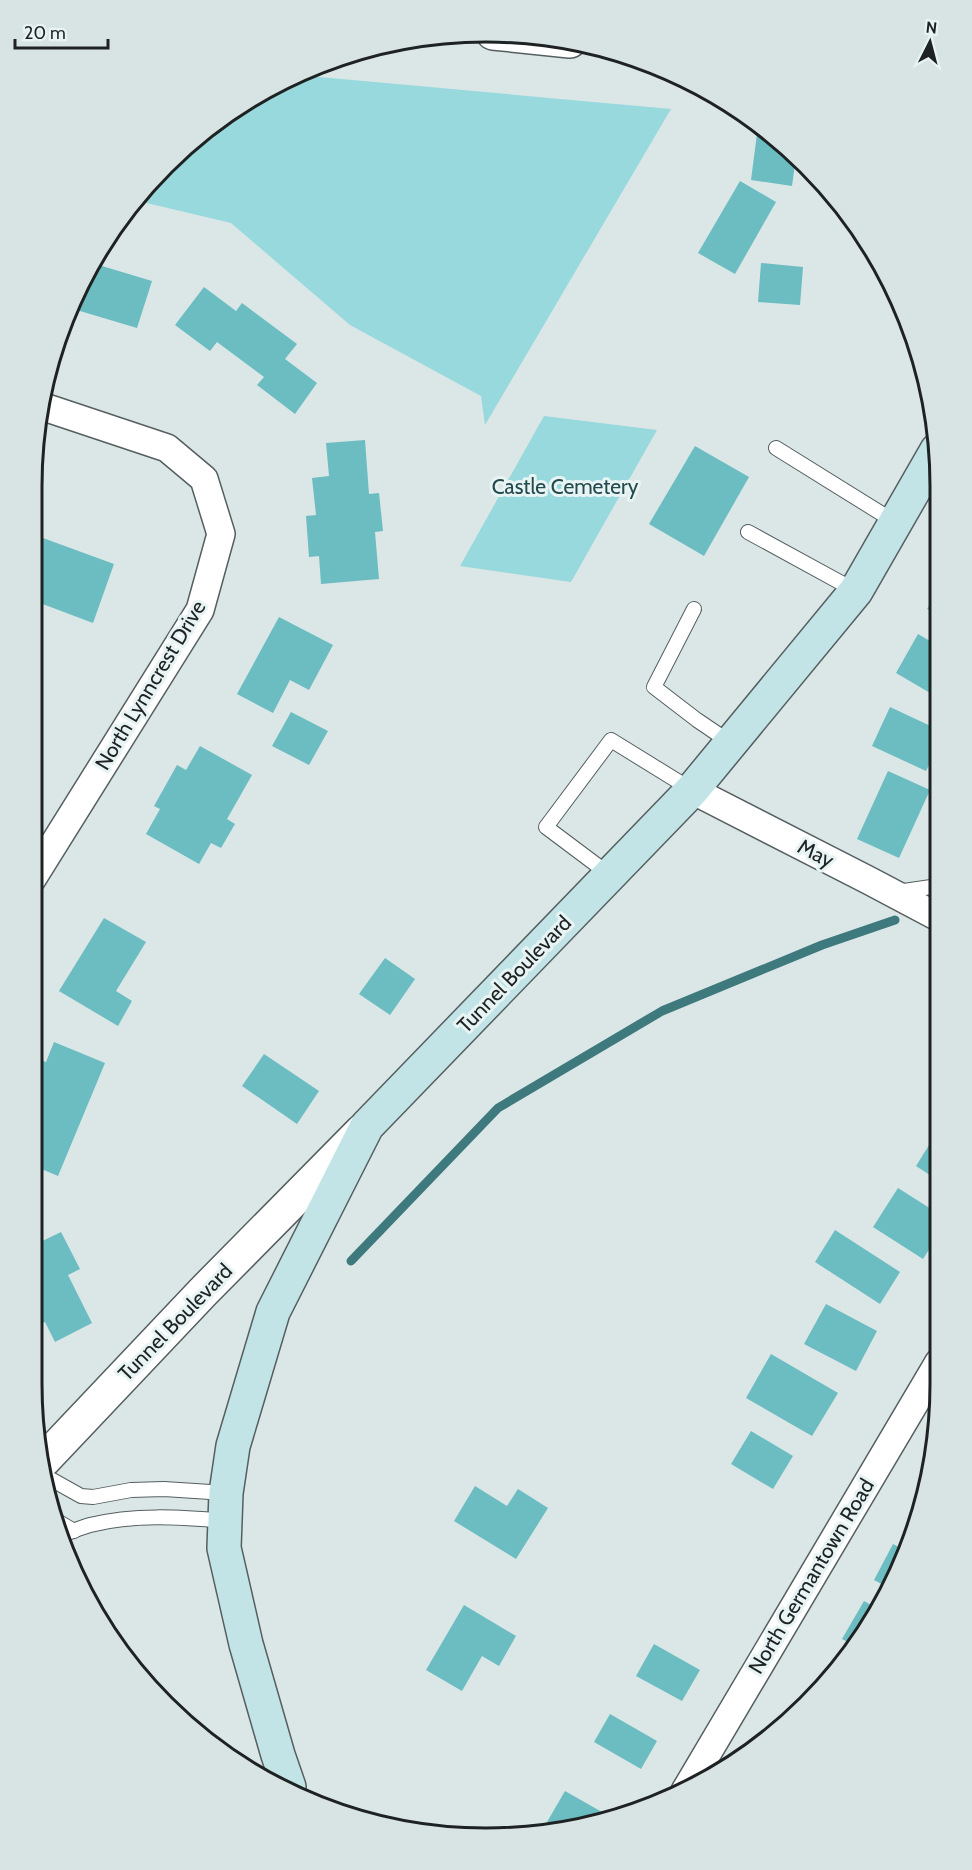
<svg xmlns="http://www.w3.org/2000/svg" width="972" height="1870" viewBox="0 0 972 1870" font-family="Cabin,sans-serif">
  <style>
    .green { fill: #97d9dd }
    .lines { fill: none; stroke-linecap: round; stroke-linejoin: round }
    .stream { stroke: #3e797d; stroke-width: 9 }
    .building { fill: #6bbdc2 }
    .service-casing { stroke: #555f60; stroke-width: 16 }
    .minor-casing { stroke: #555f60; stroke-width: 30 }
    .tertiary-casing { stroke: #555f60; stroke-width: 36 }
    .secondary-casing { stroke: #555f60; stroke-width: 36 }
    .service { stroke: #fff; stroke-width: 14 }
    .minor { stroke: #fff; stroke-width: 27 }
    .tertiary { stroke: #fff; stroke-width: 33 }
    .secondary { stroke: #c3e4e6; stroke-width: 33 }
    .labels { text-anchor: middle; dominant-baseline: central; stroke-width: 6; stroke-linejoin: round; paint-order: stroke }
    .park-label { font-size: 21px; fill: #234a4d; stroke: #e8f4f4 }
    .street-label { font-size: 21px; fill: #1e2222; stroke: #e8f4f4 }
    .rim { fill: none; stroke: #1e2222; stroke-width: 3 }
  </style>
  <rect width="100%" height="100%" fill="#dbe6e7"/>
  <!-- green -->
  <g class="green">
    <path d="M 297,75 L 671,109 L 485,425 L 481,396 L 350,325 L 231,223 L 134,200 L 187,144 L 259,92 Z"/>
    <path d="M 544,416 L 657,430 L 571,582 L 460,566 Z"/>
  </g>
  <g class="lines">
    <!-- stream -->
    <path class="stream" d="M 351,1261 L 498,1108 L 662,1011 L 822,945 L 895,920"/>
  </g>
  <!-- building -->
  <g class="building">
    <path d="M 758,126 L 785,144 L 796,156 L 792,186 L 751,180 Z"/>
    <path d="M 740,181 L 776,202 L 735,274 L 698,253 Z"/>
    <path d="M 92,263 L 152,281 L 137,328 L 70,308 L 79,285 Z"/>
    <path d="M 761,263 L 803,267 L 800,305 L 758,302 Z"/>
    <path d="M 204,287 L 236,311 L 242,303 L 297,344 L 285,359 L 317,383 L 295,414 L 257,385 L 264,377 L 217,342 L 210,351 L 175,325 Z"/>
    <path d="M 365,440 L 369,494 L 379,493 L 383,531 L 375,532 L 379,579 L 321,584 L 319,556 L 309,557 L 306,516 L 316,515 L 312,478 L 329,476 L 326,443 Z"/>
    <path d="M 695,446 L 749,477 L 704,556 L 649,524 Z"/>
    <path d="M 32,534 L 114,564 L 93,623 L 32,600 Z"/>
    <path d="M 937,591 L 937,614 L 927,609 Z"/>
    <path d="M 279,617 L 333,645 L 309,690 L 290,680 L 273,713 L 237,694 Z"/>
    <path d="M 918,634 L 937,645 L 937,697 L 896,673 Z"/>
    <path d="M 890,707 L 937,729 L 938,747 L 926,771 L 872,746 Z"/>
    <path d="M 291,712 L 328,731 L 309,765 L 272,746 Z"/>
    <path d="M 200,746 L 252,775 L 227,819 L 235,824 L 221,848 L 211,843 L 199,864 L 146,834 L 160,809 L 154,806 L 177,765 L 186,770 Z"/>
    <path d="M 888,771 L 930,790 L 899,858 L 857,839 Z"/>
    <path d="M 104,918 L 146,942 L 116,991 L 132,1001 L 118,1026 L 59,991 Z"/>
    <path d="M 385,958 L 415,979 L 390,1015 L 359,994 Z"/>
    <path d="M 54,1042 L 105,1063 L 58,1176 L 32,1165 L 32,1080 L 40,1060 L 46,1062 Z"/>
    <path d="M 264,1054 L 319,1091 L 297,1124 L 242,1086 Z"/>
    <path d="M 939,1129 L 939,1181 L 916,1166 Z"/>
    <path d="M 898,1188 L 939,1214 L 939,1234 L 923,1259 L 873,1227 Z"/>
    <path d="M 835,1230 L 900,1272 L 880,1304 L 815,1262 Z"/>
    <path d="M 61,1232 L 80,1269 L 68,1275 L 92,1323 L 55,1342 L 45,1322 L 32,1329 L 32,1246 Z"/>
    <path d="M 826,1304 L 877,1331 L 856,1371 L 804,1344 Z"/>
    <path d="M 771,1354 L 838,1393 L 812,1436 L 746,1398 Z"/>
    <path d="M 751,1431 L 793,1456 L 773,1489 L 731,1464 Z"/>
    <path d="M 475,1486 L 507,1506 L 518,1489 L 548,1508 L 516,1559 L 454,1521 Z"/>
    <path d="M 893,1544 L 907,1551 L 891,1589 L 874,1580 Z"/>
    <path d="M 864,1601 L 877,1608 L 851,1644 L 842,1639 Z"/>
    <path d="M 464,1605 L 516,1636 L 499,1666 L 482,1656 L 462,1691 L 426,1670 Z"/>
    <path d="M 654,1644 L 700,1670 L 682,1701 L 636,1676 Z"/>
    <path d="M 610,1714 L 657,1741 L 641,1769 L 594,1742 Z"/>
    <path d="M 565,1791 L 609,1816 L 558,1828 L 547,1822 Z"/>
  </g>
  <g class="lines">
    <!-- service casing -->
    <g class="service-casing">
      <g id="service">
        <path d="M 776,448 L 895,522"/>
        <path d="M 748,532 L 856,591"/>
        <path d="M 694,609 L 654,687 L 697,720 L 731,743"/>
        <path d="M 610,875 L 546,827 L 611,740 L 692,790"/>
        <path d="M 897,892 L 938,886"/>
        <path d="M 47,1477 L 81,1496 L 93,1497 L 131,1490 L 164,1489 L 226,1493"/>
        <path d="M 54,1519 L 74,1531"/>
        <path d="M 59,1536 C 69,1533 79,1528 90,1525 C 134,1514 180,1517 225,1521"/>
      </g>
    </g>
    <!-- minor casing -->
    <g class="minor-casing">
      <g id="minor">
        <path d="M 692,790 L 868,880 L 938,917"/>
        <path d="M 32,879 L 200,610 L 221,534 L 204,479 L 167,448 L 41,406"/>
        <path d="M 685,1791 L 939,1362"/>
      </g>
    </g>
    <!-- tertiary casing -->
    <g class="tertiary-casing">
      <g id="tertiary">
        <path d="M 493,33 L 570,41"/>
        <path d="M 44,1460 L 203,1292 L 362,1131"/>
      </g>
    </g>
    <!-- secondary casing -->
    <g class="secondary-casing">
      <path id="secondary" d="M 289,1787 L 278,1755 L 246,1644 L 224,1548 L 226,1493 L 233,1446 L 273,1312 L 367,1126 L 692,790 L 856,591 L 937,450"/>
    </g>
    <!-- service -->
    <use href="#service" class="service"/>
    <!-- minor -->
    <use href="#minor" class="minor"/>
    <!-- tertiary -->
    <use href="#tertiary" class="tertiary"/>
    <!-- secondary -->
    <use href="#secondary" class="secondary"/>
  </g>
  <g class="labels">
    <!-- park labels -->
    <g class="park-label">
      <text x="565" y="486">Castle Cemetery</text>
    </g>
    <!-- street labels -->
    <g class="street-label">
      <text transform="translate(150 685) rotate(-59)">North Lynncrest Drive</text>
      <text transform="translate(816 853) rotate(27)">May</text>
      <text transform="translate(514 974) rotate(-46)">Tunnel Boulevard</text>
      <text transform="translate(175 1322) rotate(-46)">Tunnel Boulevard</text>
      <text transform="translate(811 1576) rotate(-59)">North Germantown Road</text>
    </g>
  </g>
  <!-- crop -->
  <path d="M0 0H972V1870H0ZM486 42H486A444 444 0 0 1 930 486V1384A444 444 0 0 1 486 1828H486A444 444 0 0 1 42 1384V486A444 444 0 0 1 486 42Z" fill="#d8e3e3" fill-rule="evenodd"/>
  <path class="rim" d="M486 42H486A444 444 0 0 1 930 486V1384A444 444 0 0 1 486 1828H486A444 444 0 0 1 42 1384V486A444 444 0 0 1 486 42Z"/>
  <!-- north arrow -->
  <g transform="translate(930 42) rotate(6)" stroke="#e8f4f4" stroke-width="4.5" paint-order="stroke">
  <path d="M0-4.5L10 22L0 15L-10 22Z" fill="#1e2222"/>
  <text y="-9" font-size="16" font-weight="bold" text-anchor="middle" fill="#1e2222">N</text>
  </g>
  <!-- scale -->
  <path d="M15 39v9h93v-9" fill="none" stroke="#1e2222" stroke-width="3"/>
  <text x="24" y="39" font-size="18" fill="#1e2222" stroke="#e8f4f4" stroke-width="4.5" paint-order="stroke">20 m</text>
</svg>
